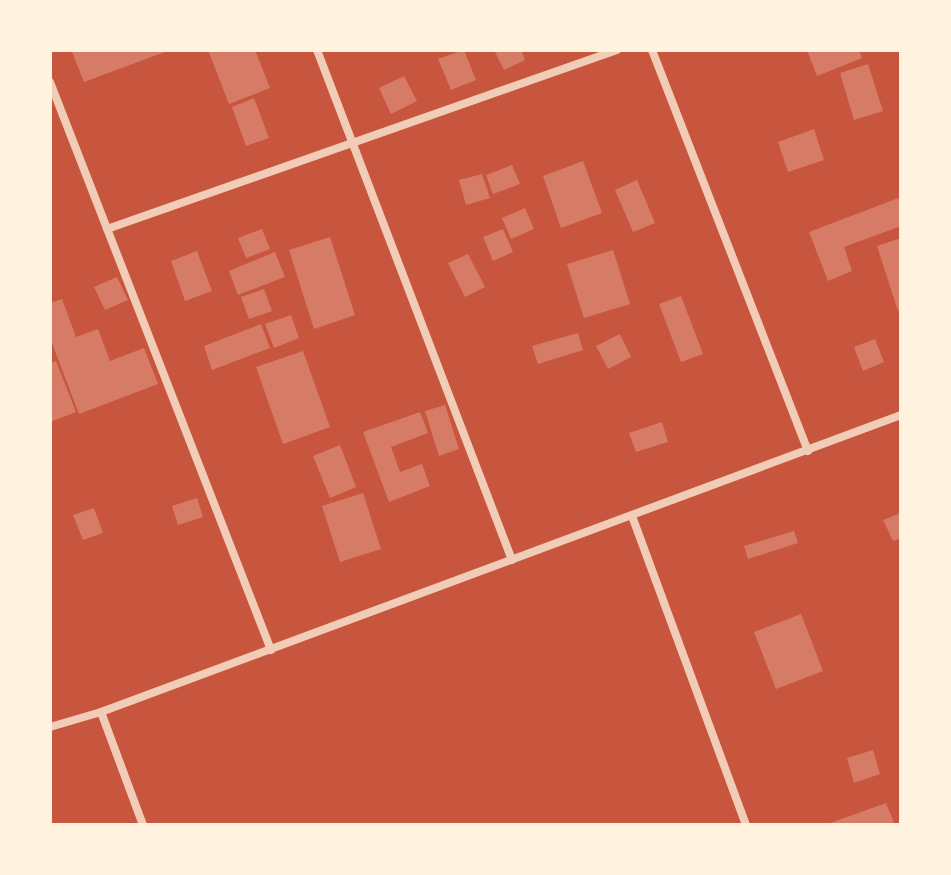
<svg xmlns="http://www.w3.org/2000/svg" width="951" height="875" viewBox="0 0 951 875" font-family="'Source Sans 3',sans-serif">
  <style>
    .building { fill: #d67c66 }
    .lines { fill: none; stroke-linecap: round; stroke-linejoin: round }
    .minor { stroke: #f1ccb7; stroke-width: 8 }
  </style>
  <rect width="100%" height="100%" fill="#c8553d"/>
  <!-- building -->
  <g class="building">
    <path d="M 78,50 L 170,50 L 84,82 L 72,52 Z"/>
    <path d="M 208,50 L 255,50 L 270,88 L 229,104 Z"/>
    <path d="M 464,50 L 476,80 L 451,90 L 438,59 Z"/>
    <path d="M 494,50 L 521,50 L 525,60 L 504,70 Z"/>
    <path d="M 807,50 L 859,50 L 862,58 L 817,76 Z"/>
    <path d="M 868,64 L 883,111 L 854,120 L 840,73 Z"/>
    <path d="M 404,76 L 417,101 L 391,114 L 379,88 Z"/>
    <path d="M 254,98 L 269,138 L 246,146 L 232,107 Z"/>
    <path d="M 814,129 L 824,160 L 788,172 L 778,142 Z"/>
    <path d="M 583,161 L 602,213 L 561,228 L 543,176 Z"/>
    <path d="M 512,165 L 520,184 L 493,194 L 486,175 Z"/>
    <path d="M 482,174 L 490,198 L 466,205 L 459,180 Z"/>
    <path d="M 637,180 L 655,223 L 633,232 L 615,190 Z"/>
    <path d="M 901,197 L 901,226 L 844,247 L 852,271 L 828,281 L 809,232 Z"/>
    <path d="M 525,208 L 534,229 L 511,239 L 502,218 Z"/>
    <path d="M 262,229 L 270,249 L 246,258 L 238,238 Z"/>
    <path d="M 503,229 L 513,252 L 493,261 L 483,237 Z"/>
    <path d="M 330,237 L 355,315 L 314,329 L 289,250 Z"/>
    <path d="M 901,238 L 901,310 L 898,311 L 877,246 Z"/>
    <path d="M 613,250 L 630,304 L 584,318 L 567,264 Z"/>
    <path d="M 197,251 L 212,291 L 185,301 L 171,261 Z"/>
    <path d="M 275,252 L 285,277 L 238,295 L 229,271 Z"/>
    <path d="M 468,254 L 485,287 L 465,297 L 448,263 Z"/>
    <path d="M 117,277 L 128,300 L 105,310 L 94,287 Z"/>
    <path d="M 264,289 L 272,311 L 249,319 L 241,297 Z"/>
    <path d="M 681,296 L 703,354 L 681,362 L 659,304 Z"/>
    <path d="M 62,299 L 76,337 L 98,329 L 110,361 L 144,348 L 158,384 L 79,414 L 50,338 L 50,303 Z"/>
    <path d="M 291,315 L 299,338 L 274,348 L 265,324 Z"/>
    <path d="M 261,324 L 270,348 L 212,370 L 204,346 Z"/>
    <path d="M 578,333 L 583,350 L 538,364 L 532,346 Z"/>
    <path d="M 620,334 L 631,357 L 608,369 L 596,346 Z"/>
    <path d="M 875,339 L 884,362 L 863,371 L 854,347 Z"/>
    <path d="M 303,351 L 330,427 L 283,444 L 256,367 Z"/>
    <path d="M 56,361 L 76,412 L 50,422 L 50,363 Z"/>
    <path d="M 445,405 L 459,449 L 439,456 L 425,411 Z"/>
    <path d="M 420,412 L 428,433 L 391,447 L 400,472 L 422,464 L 430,486 L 389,502 L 363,432 Z"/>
    <path d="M 662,422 L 668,442 L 636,452 L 629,433 Z"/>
    <path d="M 340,445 L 356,487 L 330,498 L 313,456 Z"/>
    <path d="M 363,493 L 381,549 L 340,562 L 322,506 Z"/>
    <path d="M 197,498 L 203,517 L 178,525 L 172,506 Z"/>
    <path d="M 94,508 L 103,533 L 83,540 L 73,515 Z"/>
    <path d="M 901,513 L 901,538 L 893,541 L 883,520 Z"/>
    <path d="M 794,531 L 798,543 L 748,559 L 744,546 Z"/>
    <path d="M 801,614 L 823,671 L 776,689 L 754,632 Z"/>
    <path d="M 873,750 L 880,774 L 854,783 L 847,758 Z"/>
    <path d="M 886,803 L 895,825 L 825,825 Z"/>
  </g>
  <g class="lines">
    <!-- minor -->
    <g class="minor">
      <path d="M 317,50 L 512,560"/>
      <path d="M 652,50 L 808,451"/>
      <path d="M 50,82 L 271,650"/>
      <path d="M 107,229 L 617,50"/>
      <path d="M 632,516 L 746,825"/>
      <path d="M 101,712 L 143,825"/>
      <path d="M 50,727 L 101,712 L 901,415"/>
    </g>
  </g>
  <!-- border -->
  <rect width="951" height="875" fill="none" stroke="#fff3e0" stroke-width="104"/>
</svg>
